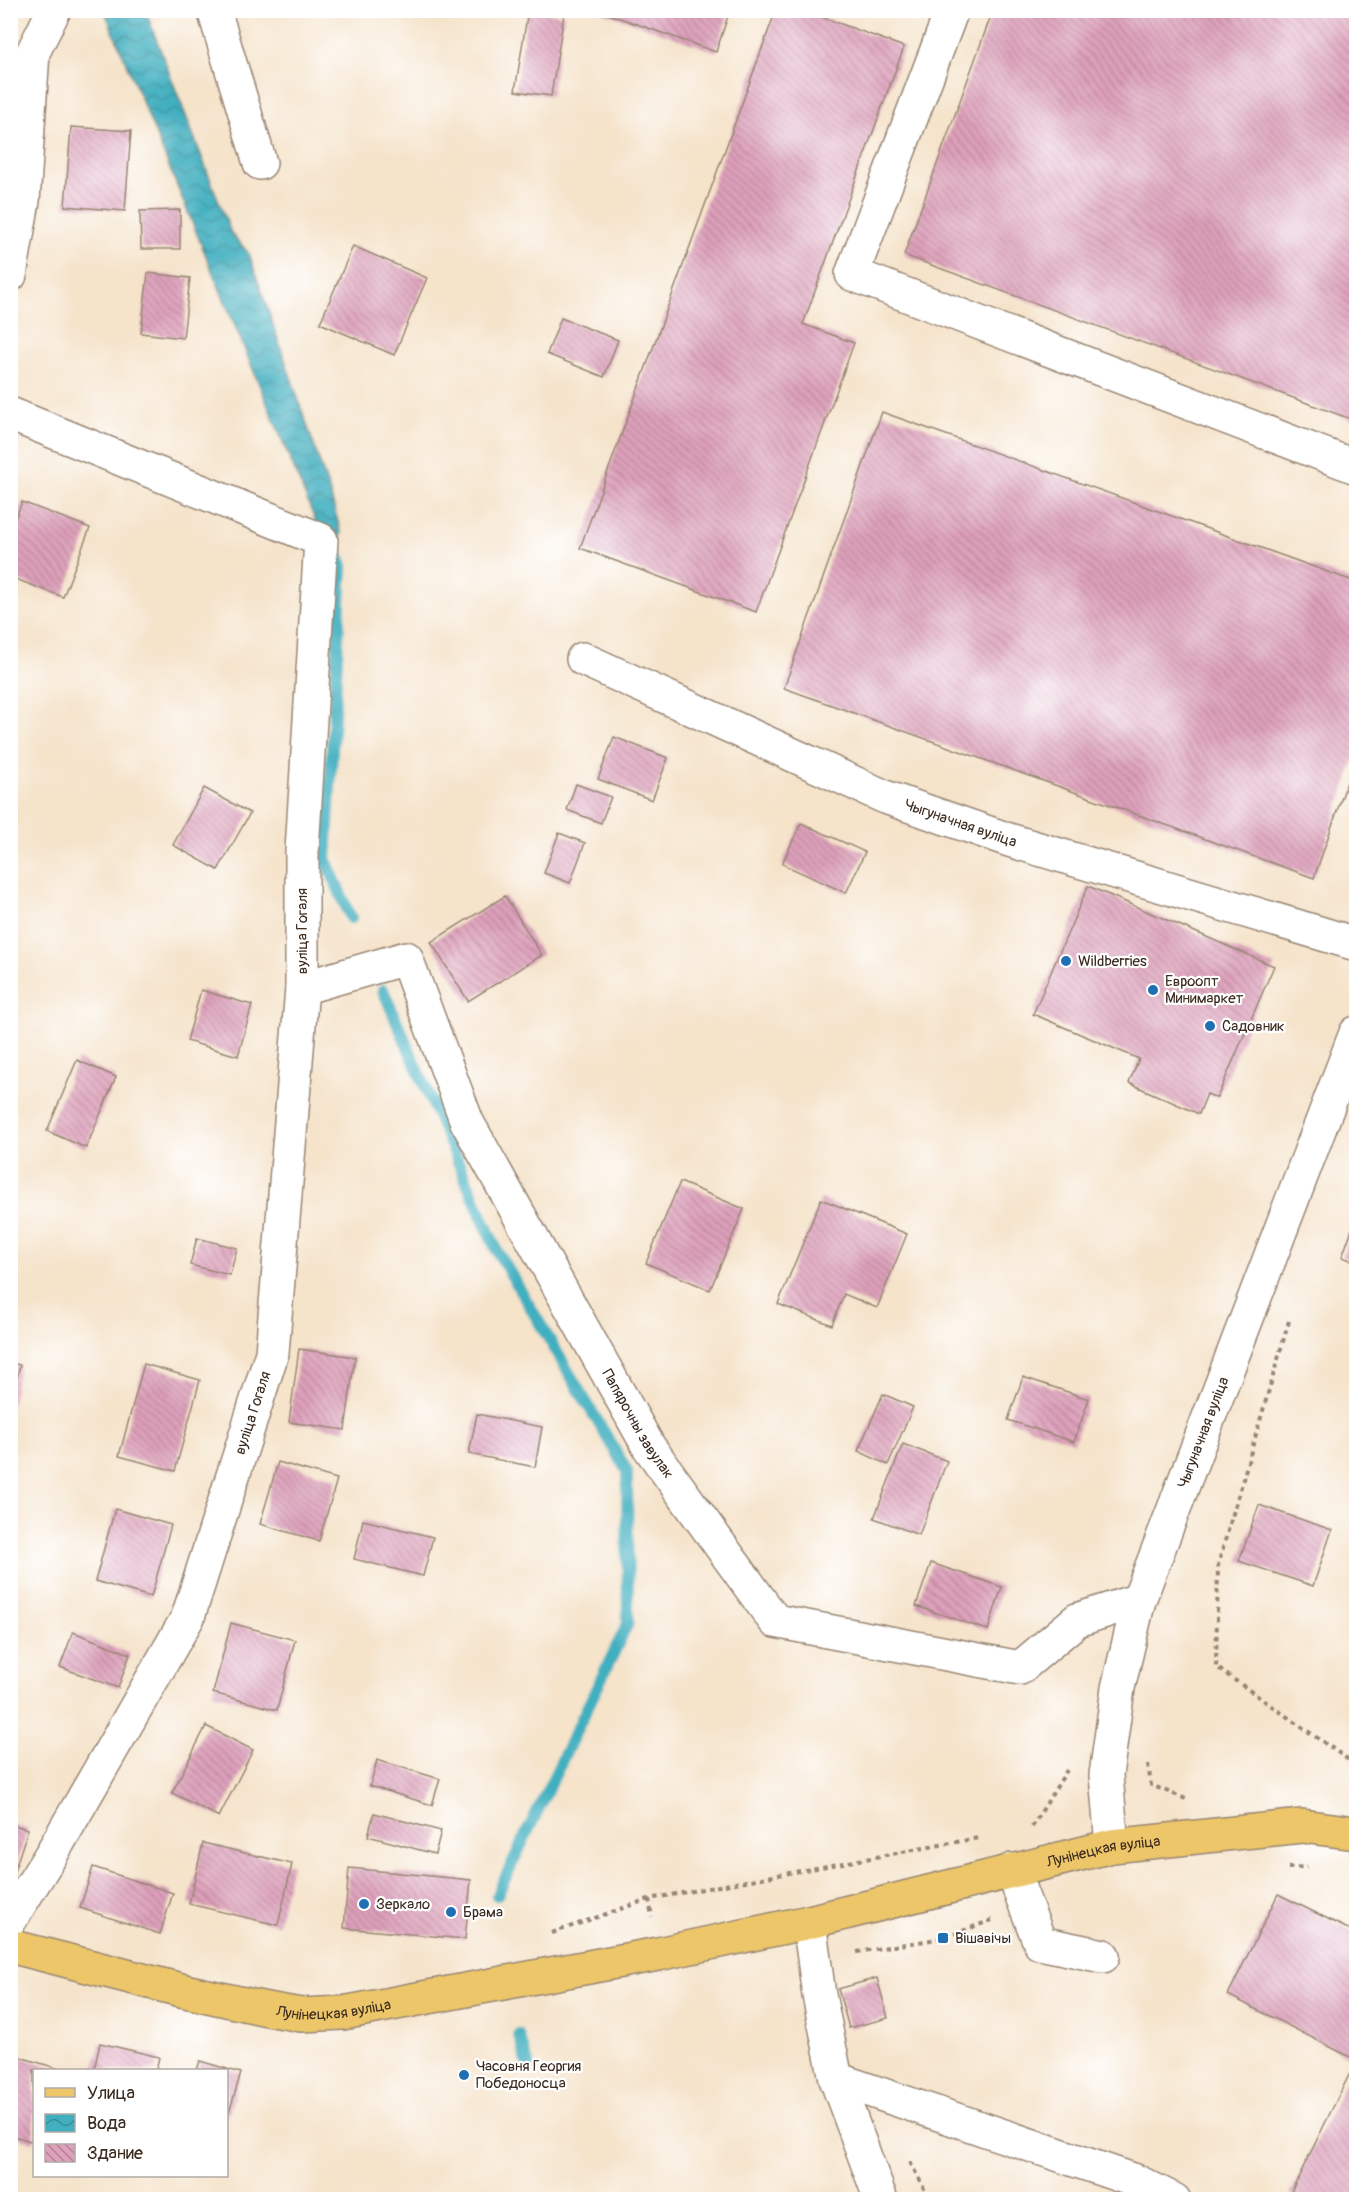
<svg xmlns="http://www.w3.org/2000/svg" width="1367" height="2210" viewBox="0 0 1367 2210" font-family="Pangolin,sans-serif">
  <style>
    .water { fill: url(#water-waves); stroke: #3e6c6e; stroke-width: 1.5 }
    .lines { fill: none; stroke-linecap: round; stroke-linejoin: round }
    .stream { stroke: #41afbf; stroke-width: 12 }
    .building { fill: url(#building-back-hatch) }
    .minor-casing { stroke: #988674; stroke-width: 36 }
    .major-casing { stroke: #988674; stroke-width: 36 }
    .path { stroke: #988674; stroke-width: 4; stroke-dasharray: 4.5 4.5; stroke-linecap: butt }
    .minor { stroke: #fff; stroke-width: 33 }
    .major { stroke: #ecc669; stroke-width: 33 }
    .poi-dot { fill: #1f6fb2; stroke: #fff; stroke-width: 2 }
    .labels { text-anchor: middle; dominant-baseline: central; stroke-width: 4.5; stroke-linejoin: round; paint-order: stroke }
    .street-label { font-size: 15px; fill: #3b2a1e; stroke: #fff }
    .poi-label { font-size: 15px; fill: #3b2a1e; stroke: #fff; text-anchor: start }
  </style>
  <defs>
    <pattern id="water-waves" width="16" height="10" patternUnits="userSpaceOnUse" patternTransform="scale(1.5)"><rect width="16" height="10" fill="#41afbf"/><path d="M0 5q4-4 8 0t8 0" fill="none" stroke="#388f9b"/></pattern>
    <pattern id="building-back-hatch" width="6" height="6" patternUnits="userSpaceOnUse" patternTransform="scale(1.5)"><rect width="6" height="6" fill="#dea0bb"/><path d="M-1 5l2 2M0 0l6 6M5-1l2 2" fill="none" stroke="#b58397"/></pattern>
  </defs>
  <rect width="100%" height="100%" fill="#fff"/>
  <filter id="ink" filterUnits="userSpaceOnUse"><feTurbulence type="fractalNoise" baseFrequency=".0167" numOctaves="2"/><feDisplacementMap in="SourceGraphic" scale="12" xChannelSelector="R" yChannelSelector="G"/><feConvolveMatrix kernelMatrix="1 2 1 2 8 2 1 2 1" color-interpolation-filters="sRGB"/></filter>
  <filter id="wash" filterUnits="userSpaceOnUse"><feTurbulence type="fractalNoise" baseFrequency=".008" numOctaves="4" result="noise"/><feDisplacementMap in="SourceGraphic" scale="24" xChannelSelector="R" yChannelSelector="G"/><feGaussianBlur stdDeviation="1.35" result="paint"/><feColorMatrix in="noise" values="0 0 0 0 0 0 0 0 0 0 0 0 0 0 0 0 0 1.4 0 .05"/><feComposite in="paint" operator="in"/></filter>
  <g filter="url(#wash)">
    <rect width="100%" height="100%" fill="#f5e3ca"/>
    <!-- water -->
    <path class="water" d="M 142,10 L 147,15 L 231,233 L 249,254 L 330,493 L 341,533 L 333,563 L 106,14 L 110,11 Z"/>
    <g class="lines">
      <!-- stream -->
      <g class="stream">
        <path d="M 331,538 L 342,566 L 326,860 L 351,918"/>
        <path d="M 383,990 L 497,1251 L 627,1471 L 628,1623 L 497,1895"/>
        <path d="M 519,2035 L 529,2068"/>
      </g>
    </g>
    <g id="blocks">
      <!-- building -->
      <g class="building">
        <path d="M 528,10 L 564,15 L 551,96 L 515,91 Z"/>
        <path d="M 597,10 L 730,10 L 716,52 Z"/>
        <path d="M 776,10 L 803,10 L 904,47 L 803,324 L 854,343 L 756,612 L 580,548 Z"/>
        <path d="M 993,10 L 1356,10 L 1356,421 L 904,255 Z"/>
        <path d="M 71,127 L 131,131 L 125,211 L 65,206 Z"/>
        <path d="M 180,210 L 180,249 L 141,249 L 140,211 Z"/>
        <path d="M 353,246 L 427,278 L 394,355 L 320,323 Z"/>
        <path d="M 148,273 L 190,278 L 183,338 L 141,333 Z"/>
        <path d="M 561,318 L 618,340 L 604,377 L 547,354 Z"/>
        <path d="M 882,412 L 1356,582 L 1356,756 L 1314,878 L 784,688 Z"/>
        <path d="M 22,502 L 90,528 L 63,597 L 10,577 L 10,531 Z"/>
        <path d="M 614,737 L 668,758 L 652,800 L 598,779 Z"/>
        <path d="M 576,784 L 611,797 L 601,823 L 567,810 Z"/>
        <path d="M 204,788 L 250,813 L 218,870 L 173,845 Z"/>
        <path d="M 801,823 L 865,852 L 846,893 L 782,864 Z"/>
        <path d="M 559,833 L 585,843 L 570,883 L 544,873 Z"/>
        <path d="M 1088,886 L 1274,966 L 1217,1098 L 1207,1094 L 1199,1114 L 1129,1083 L 1139,1059 L 1033,1014 Z"/>
        <path d="M 505,896 L 542,955 L 468,1001 L 431,942 Z"/>
        <path d="M 201,990 L 252,1005 L 238,1056 L 187,1041 Z"/>
        <path d="M 77,1060 L 116,1077 L 86,1148 L 47,1131 Z"/>
        <path d="M 680,1182 L 744,1209 L 710,1290 L 646,1263 Z"/>
        <path d="M 821,1199 L 907,1234 L 877,1308 L 844,1294 L 832,1325 L 778,1304 Z"/>
        <path d="M 1356,1218 L 1356,1262 L 1342,1257 Z"/>
        <path d="M 197,1238 L 237,1248 L 230,1275 L 190,1265 Z"/>
        <path d="M 299,1349 L 355,1357 L 345,1430 L 289,1422 Z"/>
        <path d="M 10,1363 L 20,1365 L 11,1406 L 10,1406 Z"/>
        <path d="M 144,1364 L 200,1380 L 175,1471 L 119,1456 Z"/>
        <path d="M 1023,1377 L 1089,1399 L 1074,1442 L 1008,1420 Z"/>
        <path d="M 883,1394 L 913,1407 L 888,1465 L 858,1451 Z"/>
        <path d="M 477,1414 L 542,1427 L 535,1467 L 469,1454 Z"/>
        <path d="M 903,1444 L 947,1461 L 919,1535 L 874,1518 Z"/>
        <path d="M 278,1462 L 337,1479 L 319,1541 L 260,1524 Z"/>
        <path d="M 1259,1505 L 1332,1530 L 1313,1586 L 1239,1561 Z"/>
        <path d="M 115,1509 L 171,1525 L 151,1597 L 95,1581 Z"/>
        <path d="M 363,1520 L 433,1537 L 423,1576 L 354,1559 Z"/>
        <path d="M 931,1563 L 1002,1587 L 988,1630 L 916,1606 Z"/>
        <path d="M 231,1623 L 295,1640 L 277,1710 L 213,1693 Z"/>
        <path d="M 73,1632 L 130,1654 L 118,1688 L 60,1667 Z"/>
        <path d="M 206,1726 L 253,1750 L 219,1817 L 172,1793 Z"/>
        <path d="M 377,1760 L 440,1779 L 432,1805 L 370,1786 Z"/>
        <path d="M 374,1813 L 441,1831 L 435,1854 L 368,1836 Z"/>
        <path d="M 10,1824 L 28,1829 L 11,1881 L 10,1881 Z"/>
        <path d="M 203,1843 L 292,1864 L 278,1925 L 189,1904 Z"/>
        <path d="M 93,1867 L 173,1893 L 160,1934 L 80,1908 Z"/>
        <path d="M 349,1868 L 471,1880 L 465,1939 L 344,1928 Z"/>
        <path d="M 1278,1894 L 1356,1933 L 1356,2060 L 1228,1995 Z"/>
        <path d="M 877,1978 L 888,2018 L 849,2028 L 838,1989 Z"/>
        <path d="M 100,2043 L 159,2057 L 156,2070 L 94,2070 Z"/>
        <path d="M 10,2054 L 63,2070 L 34,2070 L 34,2142 L 10,2135 Z"/>
        <path d="M 200,2061 L 241,2073 L 227,2119 L 226,2070 L 197,2070 Z"/>
        <path d="M 1356,2061 L 1356,2200 L 1301,2200 L 1290,2194 Z"/>
      </g>
    </g>
  </g>
  <g filter="url(#ink)">
    <use href="#blocks" fill-opacity="0" stroke="#988674" stroke-width="1.5"/>
    <g class="lines">
      <!-- minor casing -->
      <g class="minor-casing">
        <g id="minor">
          <path d="M 214,10 L 260,163"/>
          <path d="M 952,10 L 852,274 L 1356,467"/>
          <path d="M 10,275 L 23,201 L 33,52 L 54,10"/>
          <path d="M 10,414 L 321,540 L 302,851 L 302,988 L 272,1353 L 188,1617 L 52,1853 L 10,1920"/>
          <path id="s1" d="M 583,659 L 885,797 L 1009,840 L 1356,944"/>
          <path id="s2" d="M 302,988 L 406,958 L 467,1122 L 649,1447 L 775,1621 L 1020,1668 L 1077,1620 L 1139,1600"/>
          <path id="s3" d="M 1112,1846 L 1106,1775 L 1118,1688 L 1139,1600 L 1356,1033"/>
          <path d="M 1012,1870 L 1040,1943 L 1103,1956"/>
          <path d="M 809,1922 L 819,1995 L 836,2079 L 881,2200"/>
          <path d="M 836,2079 L 1136,2181 L 1174,2200"/>
        </g>
      </g>
      <!-- major casing -->
      <g class="major-casing">
        <g id="major">
          <path id="s4" d="M 10,1946 L 185,1991 L 267,2009 L 301,2015 L 343,2013 L 658,1954 L 809,1922 L 1112,1846 L 1302,1826 L 1356,1833"/>
        </g>
      </g>
      <!-- path -->
      <g class="path">
        <path d="M 1289,1321 L 1218,1565 L 1216,1667 L 1356,1765"/>
        <path d="M 1148,1764 L 1151,1785 L 1186,1799"/>
        <path d="M 1032,1827 L 1067,1770"/>
        <path d="M 1288,1868 L 1307,1867"/>
        <path d="M 649,1899 L 652,1917"/>
        <path d="M 552,1933 L 649,1899 L 978,1838"/>
        <path d="M 857,1952 L 943,1938 L 992,1920"/>
        <path d="M 910,2162 L 930,2200"/>
        <path d="M 1055,2197 L 1063,2200"/>
      </g>
      <!-- minor -->
      <use href="#minor" class="minor"/>
      <!-- major -->
      <use href="#major" class="major"/>
    </g>
  </g>
  <!-- markers -->
  <g class="poi-dot">
    <circle cx="1066" cy="961" r="6"/>
    <circle cx="1153" cy="990" r="6"/>
    <circle cx="1210" cy="1026" r="6"/>
    <circle cx="364" cy="1904" r="6"/>
    <circle cx="451" cy="1912" r="6"/>
    <rect x="937" y="1932" width="12" height="12" rx="3"/>
    <circle cx="464" cy="2075" r="6"/>
  </g>
  <g class="labels">
    <!-- street labels -->
    <g class="street-label">
      <text stroke="none"><textPath href="#s1" startOffset="412">Чыгуначная вуліца</textPath></text>
      <text transform="translate(302 931) rotate(-90)">вуліца Гогаля</text>
      <text transform="translate(253 1413) rotate(-72)">вуліца Гогаля</text>
      <text stroke="none"><textPath href="#s2" startOffset="630">Папярочны завулак</textPath></text>
      <text stroke="none"><textPath href="#s3" startOffset="429">Чыгуначная вуліца</textPath></text>
      <text stroke="none"><textPath href="#s4" startOffset="1119">Лунінецкая вуліца</textPath></text>
      <text stroke="none"><textPath href="#s4" startOffset="332">Лунінецкая вуліца</textPath></text>
    </g>
    <!-- poi labels -->
    <g class="poi-label">
      <text x="1078" y="961">Wildberries</text>
      <text x="1165" y="981">Евроопт<tspan x="1165" dy="17">Минимаркет</tspan></text>
      <text x="1222" y="1026">Садовник</text>
      <text x="376" y="1904">Зеркало</text>
      <text x="463" y="1912">Брама</text>
      <text x="955" y="1938">Вішавічы</text>
      <text x="476" y="2066">Часовня Георгия<tspan x="476" dy="17">Победоносца</tspan></text>
    </g>
  </g>
  <!-- margin -->
  <rect width="1367" height="2210" fill="none" stroke="#fff" stroke-width="36"/>
  <!-- legend -->
  <rect x="33" y="2069" width="195" height="108" fill="#ffffff" stroke="#b1aaa5" stroke-width="1.5"/>
  <rect x="45" y="2088" width="30" height="9" fill="#ecc669" stroke="#b1aaa5" stroke-width="1.5"/>
  <text x="87" y="2099" font-size="18" fill="#3b2a1e">Улица</text>
  <rect x="45" y="2114" width="30" height="18" fill="url(#water-waves)" stroke="#b1aaa5" stroke-width="1.5"/>
  <text x="87" y="2129" font-size="18" fill="#3b2a1e">Вода</text>
  <rect x="45" y="2144" width="30" height="18" fill="url(#building-back-hatch)" stroke="#b1aaa5" stroke-width="1.5"/>
  <text x="87" y="2159" font-size="18" fill="#3b2a1e">Здание</text>
</svg>
